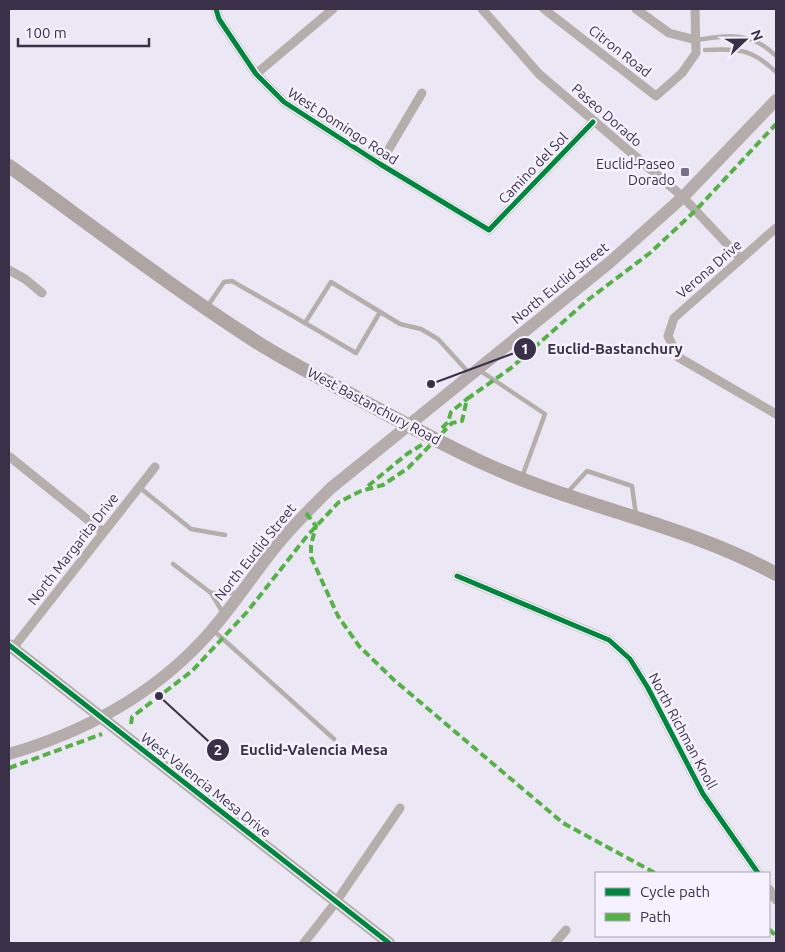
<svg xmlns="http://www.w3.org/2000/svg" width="785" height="952" viewBox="0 0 785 952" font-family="Ubuntu,sans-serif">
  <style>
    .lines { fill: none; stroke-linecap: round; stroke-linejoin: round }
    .lane { stroke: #b6aeaa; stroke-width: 4.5 }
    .street { stroke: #b6aeaa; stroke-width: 9 }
    .secondary { stroke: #b5adab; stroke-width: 12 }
    .primary { stroke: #afa6a3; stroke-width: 14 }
    .quiet { stroke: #56b247; stroke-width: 4; stroke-dasharray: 8 4; stroke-linecap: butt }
    .cycleway-casing { stroke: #f6f1fe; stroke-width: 8 }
    .cycleway { stroke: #00873e; stroke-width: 5 }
    .poi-dot { fill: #787084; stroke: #f6f1fe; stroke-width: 2 }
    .labels { text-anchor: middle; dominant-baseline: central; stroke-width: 5; stroke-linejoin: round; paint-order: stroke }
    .street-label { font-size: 14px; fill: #3a3048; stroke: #f6f1fe }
    .poi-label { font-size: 14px; fill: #3a3048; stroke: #f6f1fe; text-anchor: end }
    .leader { fill: none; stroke: #3a3048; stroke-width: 2 }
    .callout-dot { fill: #3a3048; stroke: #f6f1fe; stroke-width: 2 }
    .mark-label { font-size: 15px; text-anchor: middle; font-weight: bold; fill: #fff }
    .callout-label { font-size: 15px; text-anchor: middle; font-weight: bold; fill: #3a3048; stroke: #f6f1fe; stroke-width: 5; stroke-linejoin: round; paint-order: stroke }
  </style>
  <rect width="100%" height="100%" fill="#ece7f4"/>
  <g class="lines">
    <!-- lane -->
    <g class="lane">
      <path d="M 696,40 C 729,35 751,31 776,56"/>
      <path d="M 705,50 C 738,48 752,49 776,72"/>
      <path d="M 207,307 L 224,282 L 232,281 L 305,323 L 331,282 L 400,324 L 421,329 L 438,339 L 470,374"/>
      <path d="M 305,323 L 356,353 L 380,312"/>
      <path d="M 479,370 L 545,414 L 522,477"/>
      <path d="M 139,487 L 191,529 L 225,535"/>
      <path d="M 566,494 L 587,471 L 632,486 L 636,515"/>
      <path d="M 173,564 L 211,593 L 223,613"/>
      <path d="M 211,593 L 239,593"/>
      <path d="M 213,630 L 334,739"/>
    </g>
    <!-- street -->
    <g class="street">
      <path d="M 216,9 L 219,19 L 256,74 L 284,102 L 380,164 L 489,230 L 593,122"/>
      <path d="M 482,9 L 539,74 L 683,197 L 741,259"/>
      <path d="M 544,9 L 656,96 L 682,73 L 696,53 L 695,9"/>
      <path d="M 636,9 L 669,33 L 696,40"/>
      <path d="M 256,74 L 333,9"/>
      <path d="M 380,164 L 422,93"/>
      <path d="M 776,228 L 674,318 L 668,336 L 678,357 L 776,414"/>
      <path d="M 9,270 L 25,279 L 42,293"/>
      <path d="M 10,457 L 103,532"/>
      <path d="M 457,576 L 609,640 L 630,659 L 648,688 L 703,794 L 758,873"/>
      <path d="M 13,648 L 155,467"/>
      <path d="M 769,889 L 776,900"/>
      <path d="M 304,943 L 336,902 L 400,808"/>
      <path d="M 555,943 L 566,930"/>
    </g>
    <!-- secondary -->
    <g class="secondary">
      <path d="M 9,645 L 389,943"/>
      <path d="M 9,754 C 81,733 149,697 201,642 C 228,614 249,580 274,549 C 291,527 311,508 331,488 L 609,263 L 683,197 L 776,100"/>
    </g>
    <!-- primary -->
    <path class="primary" d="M 9,166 C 88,223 167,284 249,337 C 280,358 315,375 348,393 C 392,417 436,441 481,462 C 577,507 683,523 776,574"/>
    <!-- quiet -->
    <g class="quiet">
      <path d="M 442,428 L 448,422 L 451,412 L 467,399"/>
      <path d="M 368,486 L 407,454 L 423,444"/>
      <path d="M 306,513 L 316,526 L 311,545 L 311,557 L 338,616 L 359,646 L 394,680 L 563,823 L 655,873"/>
      <path d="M 131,724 L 132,717 L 192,671 L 247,612 L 307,536 L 339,502 L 361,491 L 383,485 L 408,468 L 452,423 L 462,421 L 467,399 L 511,368 L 589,299 L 650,253 L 696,210 L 776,124"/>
      <path d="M 9,768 L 102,734"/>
      <path d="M 769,929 L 776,936"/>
    </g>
    <!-- cycleway casing -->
    <g class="cycleway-casing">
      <g id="cycleway">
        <path d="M 216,9 L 219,19 L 256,74 L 284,102 L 380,164 L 489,230 L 593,122"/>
        <path d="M 457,576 L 609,640 L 630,659 L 648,688 L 703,794 L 758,873"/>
        <path d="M 9,645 L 389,943"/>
      </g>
    </g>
    <!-- cycleway -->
    <use href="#cycleway" class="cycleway"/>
  </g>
  <!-- markers -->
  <rect class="poi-dot" x="680" y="167" width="10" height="10" rx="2.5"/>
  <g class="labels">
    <!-- street labels -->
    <g class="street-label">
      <text transform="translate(620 51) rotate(38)">Citron Road</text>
      <text transform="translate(607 115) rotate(41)">Paseo Dorado</text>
      <text transform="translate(343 126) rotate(33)">West Domingo Road</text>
      <text transform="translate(533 168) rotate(-46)">Camino del Sol</text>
      <text transform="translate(709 269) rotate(-41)">Verona Drive</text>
      <text transform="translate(560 283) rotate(-39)">North Euclid Street</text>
      <text transform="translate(374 406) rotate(28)">West Bastanchury Road</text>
      <text transform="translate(73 549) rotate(-52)">North Margarita Drive</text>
      <text transform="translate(255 552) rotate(-51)">North Euclid Street</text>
      <text transform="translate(683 731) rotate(62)">North Richman Knoll</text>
      <text transform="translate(206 785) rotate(38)">West Valencia Mesa Drive</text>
    </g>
    <!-- poi labels -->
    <g class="poi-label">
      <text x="675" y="164">Euclid-Paseo<tspan x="675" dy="16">Dorado</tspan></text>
    </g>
  </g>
  <!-- callouts -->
  <path class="leader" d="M431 384L525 349M159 696L218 750"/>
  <g class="callout-dot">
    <circle cx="431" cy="384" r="5"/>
    <circle cx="159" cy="696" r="5"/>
    <circle cx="525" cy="349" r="12"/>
    <circle cx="218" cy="750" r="12"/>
  </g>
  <g class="mark-label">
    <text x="525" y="354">1</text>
    <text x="218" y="755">2</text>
  </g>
  <g class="callout-label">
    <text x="615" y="354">Euclid-Bastanchury</text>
    <text x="314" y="755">Euclid-Valencia Mesa</text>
  </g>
  <!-- border -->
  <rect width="785" height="952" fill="none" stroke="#3a3048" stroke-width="20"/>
  <!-- legend -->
  <rect x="595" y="872" width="175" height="65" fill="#f6f1fe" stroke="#aba4b5"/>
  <rect x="605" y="888" width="25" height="8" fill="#00873e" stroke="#aba4b5"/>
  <text x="640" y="897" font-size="15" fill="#3a3048">Cycle path</text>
  <rect x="605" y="913" width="25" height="8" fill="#56b247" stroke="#aba4b5"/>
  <text x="640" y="922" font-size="15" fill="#3a3048">Path</text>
  <!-- north arrow -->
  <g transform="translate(745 40) rotate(68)" stroke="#f6f1fe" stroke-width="4" paint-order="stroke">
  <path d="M0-4L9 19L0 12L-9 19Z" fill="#3a3048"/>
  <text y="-8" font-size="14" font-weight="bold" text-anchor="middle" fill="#3a3048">N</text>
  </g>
  <!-- scale -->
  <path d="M18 38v8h131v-8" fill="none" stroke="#3a3048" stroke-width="2.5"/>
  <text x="25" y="38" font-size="15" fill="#3a3048" stroke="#f6f1fe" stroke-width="4" paint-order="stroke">100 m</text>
</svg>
